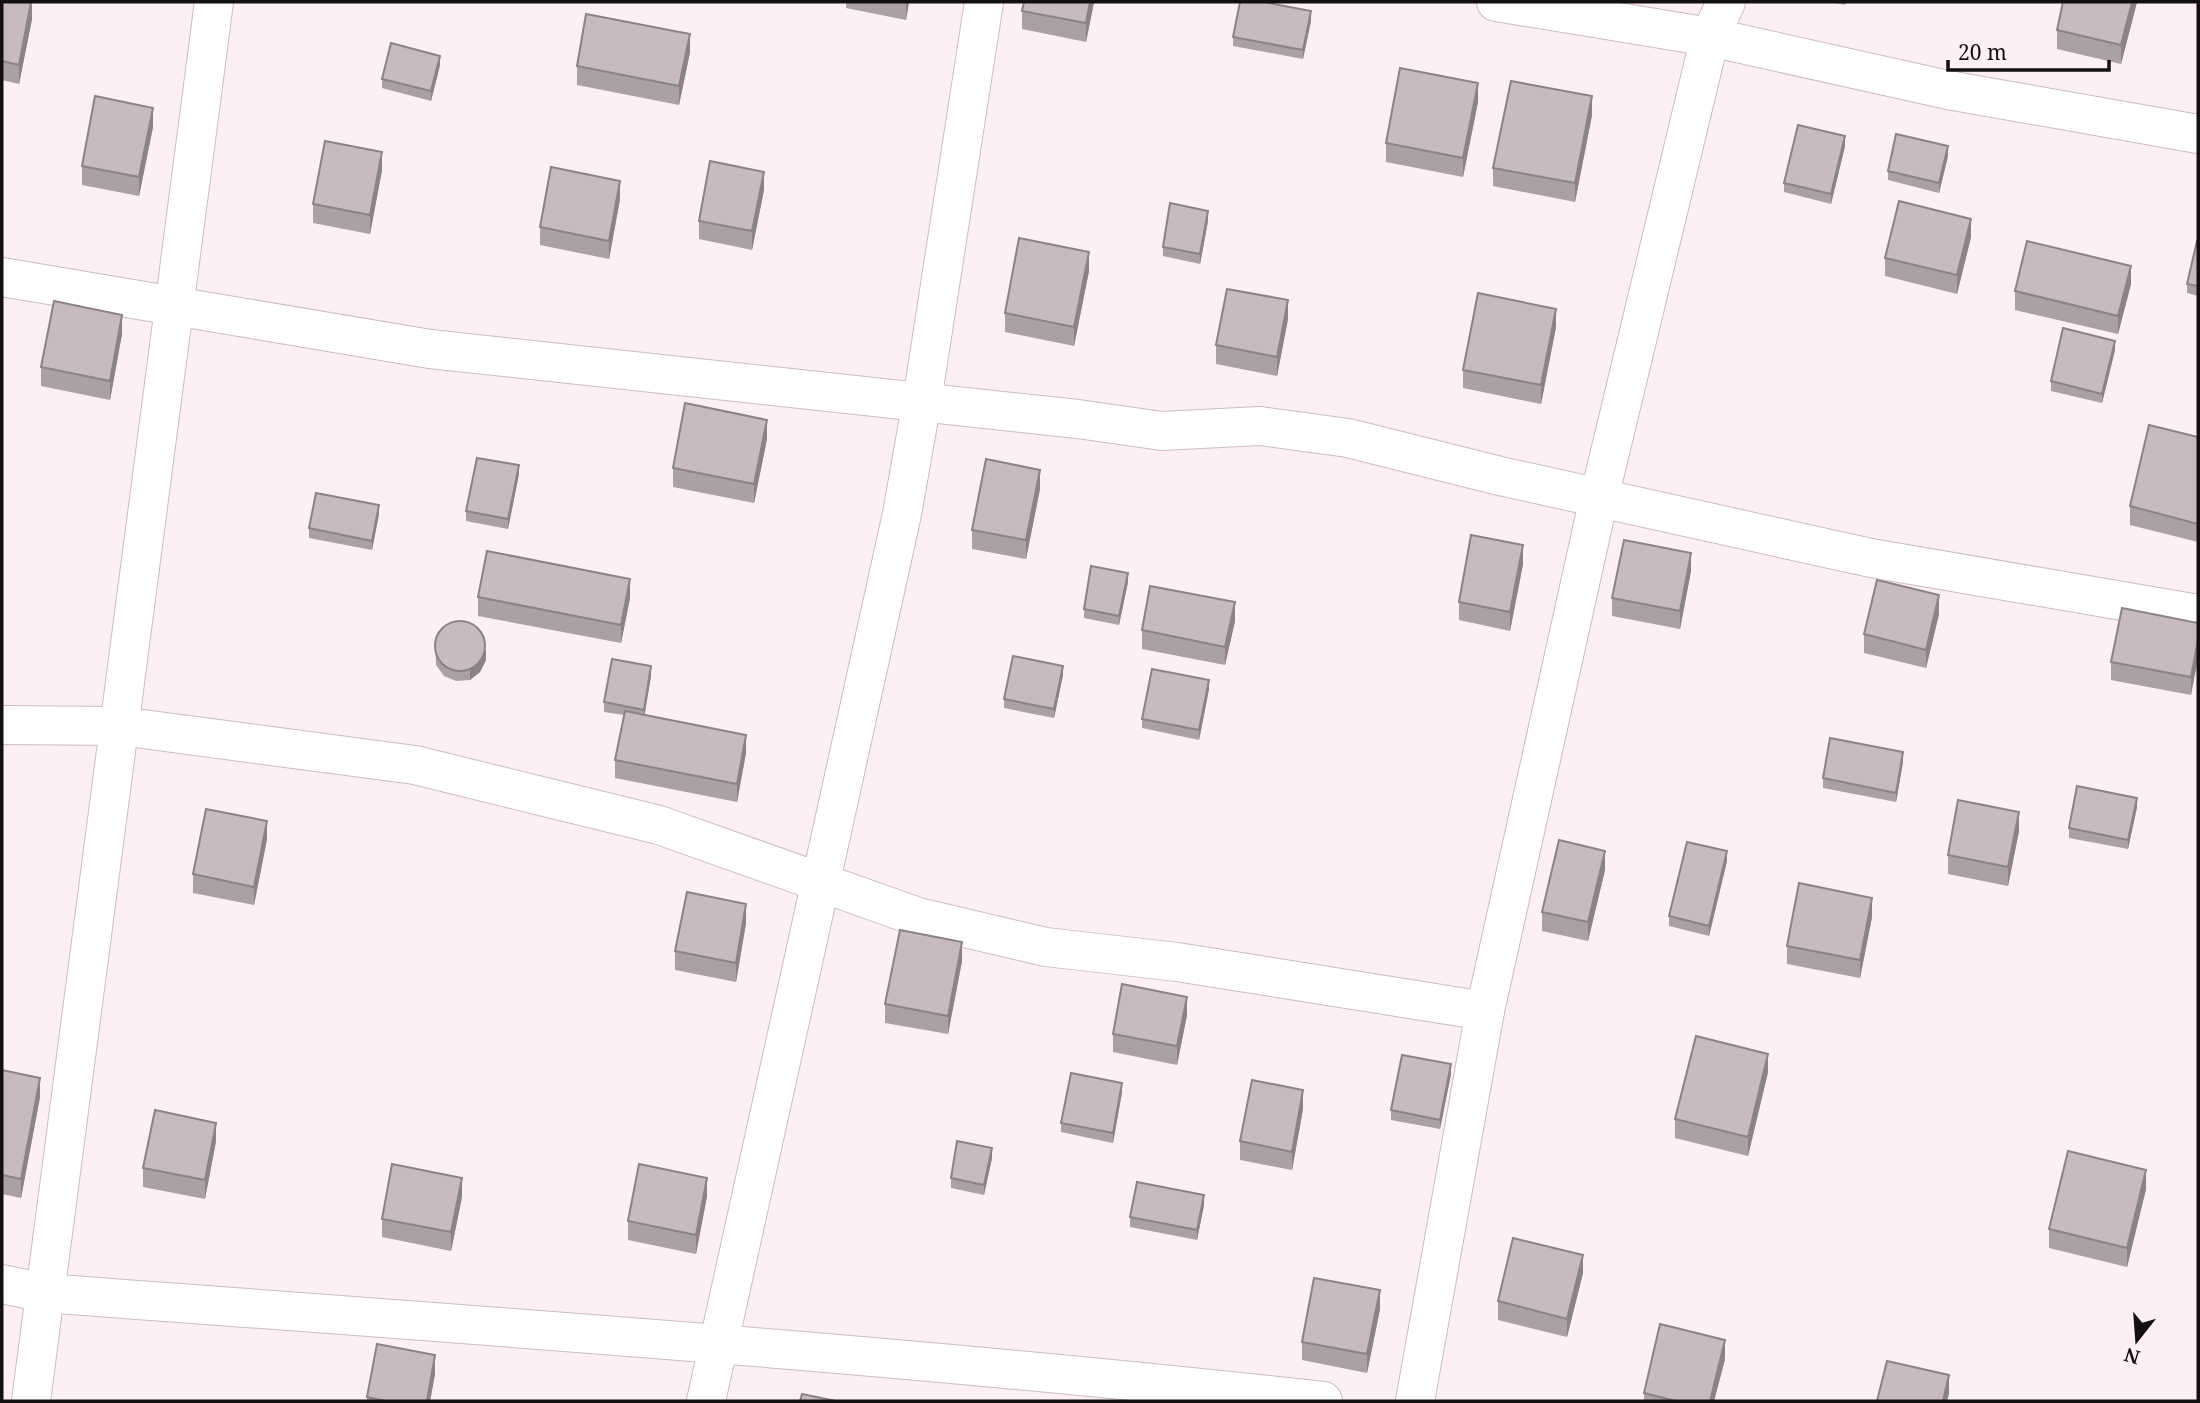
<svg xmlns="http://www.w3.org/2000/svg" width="2200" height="1403" viewBox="0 0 2200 1403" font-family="'Noto Serif',serif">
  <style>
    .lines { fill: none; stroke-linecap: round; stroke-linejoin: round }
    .minor-casing { stroke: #cabdc0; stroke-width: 40 }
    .minor { stroke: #fff; stroke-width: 38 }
    .wall { fill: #aba1a3 }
    .shaded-wall { fill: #8b8384 }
    .building { fill: #c7bbbd; stroke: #8b8384; stroke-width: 2 }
  </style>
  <rect width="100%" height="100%" fill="#fdeff2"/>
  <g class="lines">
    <!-- minor casing -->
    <g class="minor-casing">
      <g id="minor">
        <path d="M 1496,2 L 1710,37 L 1948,90 L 2198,134"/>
        <path d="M 2,277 L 430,349 L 1078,419 L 1162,431 L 1260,426 L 1348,438 L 1500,476 L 1871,558 L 2198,614"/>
        <path d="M 2,725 L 120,726 L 415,765 L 659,825 L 918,917 L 1046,947 L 1177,962 L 1485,1011"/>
        <path d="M 2,1284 L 45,1293 C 472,1325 899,1354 1323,1401"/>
        <path d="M 31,1401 L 214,2"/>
        <path d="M 706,1401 L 902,514 L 922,401 L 984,2"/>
        <path d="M 1415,1401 L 1485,1011 L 1599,498 L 1710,37 L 1726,2"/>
      </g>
    </g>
    <!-- minor -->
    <use href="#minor" class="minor"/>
  </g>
  <!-- wall -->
  <g class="wall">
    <path d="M 2,2 L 32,19 L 19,84 L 2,80 Z"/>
    <path d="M 846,2 L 909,2 L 906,20 L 846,8 Z"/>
    <path d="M 1094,2 L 1086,42 L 1022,29 L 1022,11 Z"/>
    <path d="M 1830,2 L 1846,2 L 1845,5 Z"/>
    <path d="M 2063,2 L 2137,2 L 2121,64 L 2057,49 L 2057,30 Z"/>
    <path d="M 1311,21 L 1303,59 L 1233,46 L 1233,37 Z"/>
    <path d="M 690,52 L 679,105 L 577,85 L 577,66 Z"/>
    <path d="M 440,65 L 431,101 L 382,88 L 382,79 Z"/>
    <path d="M 1478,102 L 1463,177 L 1386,162 L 1386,143 Z"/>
    <path d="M 1592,115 L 1575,202 L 1493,186 L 1493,168 Z"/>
    <path d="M 153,127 L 139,196 L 82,185 L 82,166 Z"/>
    <path d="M 1845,146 L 1831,204 L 1784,192 L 1784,183 Z"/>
    <path d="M 1948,156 L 1939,193 L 1888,180 L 1888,171 Z"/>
    <path d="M 382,170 L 370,234 L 313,223 L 313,204 Z"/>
    <path d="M 764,190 L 752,250 L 699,239 L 699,221 Z"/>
    <path d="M 620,199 L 609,259 L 540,245 L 540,227 Z"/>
    <path d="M 1208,221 L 1200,264 L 1163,256 L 1163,247 Z"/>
    <path d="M 1971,237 L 1957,294 L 1885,276 L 1885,258 Z"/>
    <path d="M 2198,241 L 2198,296 L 2187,293 L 2187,284 Z"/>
    <path d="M 1089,271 L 1074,346 L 1005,332 L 1005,313 Z"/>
    <path d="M 2131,284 L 2118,334 L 2015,310 L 2015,291 Z"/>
    <path d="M 1288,319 L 1277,376 L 1216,364 L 1216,345 Z"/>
    <path d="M 1556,327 L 1541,404 L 1463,388 L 1463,370 Z"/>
    <path d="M 122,334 L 110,400 L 41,386 L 41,367 Z"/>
    <path d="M 2115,350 L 2102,403 L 2051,391 L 2051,381 Z"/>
    <path d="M 2198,437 L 2198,542 L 2130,525 L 2130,506 Z"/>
    <path d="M 767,439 L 754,503 L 673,487 L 673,468 Z"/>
    <path d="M 519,474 L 508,529 L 466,521 L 466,511 Z"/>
    <path d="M 1040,489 L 1026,559 L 972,549 L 972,530 Z"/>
    <path d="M 379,514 L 372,550 L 309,538 L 309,528 Z"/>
    <path d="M 1523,564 L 1510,631 L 1459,620 L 1459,602 Z"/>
    <path d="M 1691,571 L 1680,629 L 1612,616 L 1612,598 Z"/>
    <path d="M 1128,582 L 1119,625 L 1084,618 L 1084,609 Z"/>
    <path d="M 478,597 L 630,598 L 621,643 L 478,616 Z"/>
    <path d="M 1939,614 L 1926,668 L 1864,653 L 1864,634 Z"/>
    <path d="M 1235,621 L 1225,665 L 1142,649 L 1142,630 Z"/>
    <path d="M 2198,623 L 2191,695 L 2111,680 L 2111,662 Z"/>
    <path d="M 435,642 L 486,660 L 480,672 L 470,680 L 456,681 L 444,676 L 436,665 Z"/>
    <path d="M 1063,675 L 1054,718 L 1004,708 L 1004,699 Z"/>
    <path d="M 651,676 L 644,714 L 746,753 L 737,802 L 615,778 L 615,760 L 624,715 L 604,712 L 604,702 Z"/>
    <path d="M 1209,689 L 1199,740 L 1142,728 L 1142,719 Z"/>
    <path d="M 1903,762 L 1896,802 L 1823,788 L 1823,778 Z"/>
    <path d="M 2137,807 L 2128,849 L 2069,838 L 2069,828 Z"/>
    <path d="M 2019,831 L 2008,886 L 1948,874 L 1948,855 Z"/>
    <path d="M 267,839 L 254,905 L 193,893 L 193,874 Z"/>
    <path d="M 1727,861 L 1709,936 L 1669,926 L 1669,916 Z"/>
    <path d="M 1605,870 L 1588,941 L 1542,931 L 1542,912 Z"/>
    <path d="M 1872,917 L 1860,978 L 1787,964 L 1787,946 Z"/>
    <path d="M 746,923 L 736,982 L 675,970 L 675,951 Z"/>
    <path d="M 962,961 L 948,1034 L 885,1023 L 885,1004 Z"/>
    <path d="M 1187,1015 L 1177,1065 L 1113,1052 L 1113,1034 Z"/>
    <path d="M 2,1070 L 40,1097 L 21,1198 L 2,1194 Z"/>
    <path d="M 1768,1072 L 1748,1156 L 1675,1138 L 1675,1119 Z"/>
    <path d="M 1451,1074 L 1440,1129 L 1391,1120 L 1391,1110 Z"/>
    <path d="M 1122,1092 L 1113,1143 L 1061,1132 L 1061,1123 Z"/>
    <path d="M 1303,1109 L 1292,1170 L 1240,1160 L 1240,1141 Z"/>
    <path d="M 216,1141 L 205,1199 L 143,1187 L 143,1168 Z"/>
    <path d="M 992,1158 L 984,1195 L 951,1188 L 951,1178 Z"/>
    <path d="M 2146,1189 L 2127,1267 L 2049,1248 L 2049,1229 Z"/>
    <path d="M 707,1196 L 696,1254 L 628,1240 L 628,1221 Z"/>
    <path d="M 462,1197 L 451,1251 L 382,1237 L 382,1219 Z"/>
    <path d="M 1204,1205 L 1197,1240 L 1130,1227 L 1130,1217 Z"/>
    <path d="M 1583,1273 L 1567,1337 L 1498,1320 L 1498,1301 Z"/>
    <path d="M 1380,1309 L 1367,1373 L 1302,1360 L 1302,1342 Z"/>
    <path d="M 1725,1359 L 1714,1401 L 1644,1401 L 1644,1393 Z"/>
    <path d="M 435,1374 L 430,1401 L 367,1401 L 367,1397 Z"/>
  </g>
  <!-- shaded-wall -->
  <g class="shaded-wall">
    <path d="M 32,2 L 32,19 L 19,84 L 19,65 Z"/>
    <path d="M 906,2 L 909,2 L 906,20 Z"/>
    <path d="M 1090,2 L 1094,2 L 1086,42 L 1086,23 Z"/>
    <path d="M 2132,2 L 2137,2 L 2121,64 L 2121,45 Z"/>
    <path d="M 1311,11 L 1311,21 L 1303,59 L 1303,50 Z"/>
    <path d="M 690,34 L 690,52 L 679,105 L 679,86 Z"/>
    <path d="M 440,56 L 440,65 L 431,101 L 431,91 Z"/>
    <path d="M 1478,83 L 1478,102 L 1463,177 L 1463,158 Z"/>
    <path d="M 1592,96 L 1592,115 L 1575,202 L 1575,183 Z"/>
    <path d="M 153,108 L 153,127 L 139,196 L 139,177 Z"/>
    <path d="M 1845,136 L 1845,146 L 1831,204 L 1831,194 Z"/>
    <path d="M 1948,146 L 1948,156 L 1939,193 L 1939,183 Z"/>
    <path d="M 382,152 L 382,170 L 370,234 L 370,215 Z"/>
    <path d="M 764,172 L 764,190 L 752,250 L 752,231 Z"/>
    <path d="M 620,181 L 620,199 L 609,259 L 609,241 Z"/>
    <path d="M 1208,211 L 1208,221 L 1200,264 L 1200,254 Z"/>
    <path d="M 1971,219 L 1971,237 L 1957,294 L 1957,275 Z"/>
    <path d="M 1089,252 L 1089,271 L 1074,346 L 1074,327 Z"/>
    <path d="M 2131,266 L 2131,284 L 2118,334 L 2118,316 Z"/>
    <path d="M 1288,300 L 1288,319 L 1277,376 L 1277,357 Z"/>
    <path d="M 1556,309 L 1556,327 L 1541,404 L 1541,385 Z"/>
    <path d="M 122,315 L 122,334 L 110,400 L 110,381 Z"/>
    <path d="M 2115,341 L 2115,350 L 2102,403 L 2102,394 Z"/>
    <path d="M 767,420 L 767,439 L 754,503 L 754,484 Z"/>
    <path d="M 519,465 L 519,474 L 508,529 L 508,519 Z"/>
    <path d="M 1040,470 L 1040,489 L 1026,559 L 1026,540 Z"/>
    <path d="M 379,505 L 379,514 L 372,550 L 372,541 Z"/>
    <path d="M 1523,545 L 1523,564 L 1510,631 L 1510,612 Z"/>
    <path d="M 1691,553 L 1691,571 L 1680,629 L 1680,611 Z"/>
    <path d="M 1128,573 L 1128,582 L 1119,625 L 1119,616 Z"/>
    <path d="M 630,579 L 630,598 L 621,643 L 621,625 Z"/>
    <path d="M 1939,595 L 1939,614 L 1926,668 L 1926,650 Z"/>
    <path d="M 1235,602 L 1235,621 L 1225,665 L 1225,647 Z"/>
    <path d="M 2198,640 L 2198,659 L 2191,695 L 2191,677 Z"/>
    <path d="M 486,650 L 486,660 L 480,672 L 470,680 L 470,670 Z"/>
    <path d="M 651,666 L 651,676 L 644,719 L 644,710 Z"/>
    <path d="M 1063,666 L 1063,675 L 1054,718 L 1054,709 Z"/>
    <path d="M 1209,680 L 1209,689 L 1199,740 L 1199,730 Z"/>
    <path d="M 746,735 L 746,753 L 737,802 L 737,784 Z"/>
    <path d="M 1903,752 L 1903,762 L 1896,802 L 1896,793 Z"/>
    <path d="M 2137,798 L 2137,807 L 2128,849 L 2128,840 Z"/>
    <path d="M 2019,812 L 2019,831 L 2008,886 L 2008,867 Z"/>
    <path d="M 267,821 L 267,839 L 254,905 L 254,887 Z"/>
    <path d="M 1605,851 L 1605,870 L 1588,941 L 1588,922 Z"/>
    <path d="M 1727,851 L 1727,861 L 1709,936 L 1709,926 Z"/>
    <path d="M 1872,898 L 1872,917 L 1860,978 L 1860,960 Z"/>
    <path d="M 746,904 L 746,923 L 736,982 L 736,963 Z"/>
    <path d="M 962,942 L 962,961 L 948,1034 L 948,1016 Z"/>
    <path d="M 1187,997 L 1187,1015 L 1177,1065 L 1177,1046 Z"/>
    <path d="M 1768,1054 L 1768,1072 L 1748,1156 L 1748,1137 Z"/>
    <path d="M 1451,1064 L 1451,1074 L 1440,1129 L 1440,1120 Z"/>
    <path d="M 40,1078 L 40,1097 L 21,1198 L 21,1179 Z"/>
    <path d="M 1122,1083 L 1122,1092 L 1113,1143 L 1113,1133 Z"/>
    <path d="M 1303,1090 L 1303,1109 L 1292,1170 L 1292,1152 Z"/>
    <path d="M 216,1123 L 216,1141 L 205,1199 L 205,1180 Z"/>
    <path d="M 992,1148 L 992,1158 L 984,1195 L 984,1185 Z"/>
    <path d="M 2146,1170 L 2146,1189 L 2127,1267 L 2127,1248 Z"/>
    <path d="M 462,1178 L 462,1197 L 451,1251 L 451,1232 Z"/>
    <path d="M 707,1178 L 707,1196 L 696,1254 L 696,1235 Z"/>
    <path d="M 1204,1195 L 1204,1205 L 1197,1240 L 1197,1230 Z"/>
    <path d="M 1583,1255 L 1583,1273 L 1567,1337 L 1567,1319 Z"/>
    <path d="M 1380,1290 L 1380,1309 L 1367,1373 L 1367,1354 Z"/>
    <path d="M 1725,1340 L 1725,1359 L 1714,1401 L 1710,1401 Z"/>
    <path d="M 435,1355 L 435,1374 L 430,1401 L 427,1401 Z"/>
    <path d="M 1949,1375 L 1949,1394 L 1947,1401 L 1943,1401 Z"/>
  </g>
  <!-- building -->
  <g class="building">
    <path d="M 2,2 L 31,2 L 19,65 L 2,61 Z"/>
    <path d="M 1024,2 L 1090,2 L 1086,23 L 1022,11 Z"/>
    <path d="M 1240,2 L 1264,2 L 1311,11 L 1303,50 L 1233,37 Z"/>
    <path d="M 2063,2 L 2132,2 L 2121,45 L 2057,30 Z"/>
    <path d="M 586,14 L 690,34 L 679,86 L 577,66 Z"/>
    <path d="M 391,43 L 440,56 L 431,91 L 382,79 Z"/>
    <path d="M 1400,68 L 1478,83 L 1463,158 L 1386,143 Z"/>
    <path d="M 1511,81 L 1592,96 L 1575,183 L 1493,168 Z"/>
    <path d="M 95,96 L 153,108 L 139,177 L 82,166 Z"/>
    <path d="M 1798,125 L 1845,136 L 1831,194 L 1784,183 Z"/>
    <path d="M 1896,134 L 1948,146 L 1939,183 L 1888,171 Z"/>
    <path d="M 325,141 L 382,152 L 370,215 L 313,204 Z"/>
    <path d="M 710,161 L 764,172 L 752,231 L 699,221 Z"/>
    <path d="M 551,167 L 620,181 L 609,241 L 540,227 Z"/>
    <path d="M 1899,201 L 1971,219 L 1957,275 L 1885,258 Z"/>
    <path d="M 1170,203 L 1208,211 L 1200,254 L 1163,247 Z"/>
    <path d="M 1019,238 L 1089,252 L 1074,327 L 1005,313 Z"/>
    <path d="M 2027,241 L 2131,266 L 2118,316 L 2015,291 Z"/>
    <path d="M 2197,241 L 2198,241 L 2198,286 L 2187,284 Z"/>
    <path d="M 1227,289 L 1288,300 L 1277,357 L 1216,345 Z"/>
    <path d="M 1478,293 L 1556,309 L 1541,385 L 1463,370 Z"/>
    <path d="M 54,301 L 122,315 L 110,381 L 41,367 Z"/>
    <path d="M 2063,328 L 2115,341 L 2102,394 L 2051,381 Z"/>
    <path d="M 685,403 L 767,420 L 754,484 L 673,468 Z"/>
    <path d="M 2149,425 L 2198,437 L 2198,524 L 2130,506 Z"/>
    <path d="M 477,458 L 519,465 L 508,519 L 466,511 Z"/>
    <path d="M 986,459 L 1040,470 L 1026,540 L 972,530 Z"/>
    <path d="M 316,493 L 379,505 L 372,541 L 309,528 Z"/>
    <path d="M 1471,535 L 1523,545 L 1510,612 L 1459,602 Z"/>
    <path d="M 1624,540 L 1691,553 L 1680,611 L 1612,598 Z"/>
    <path d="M 487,551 L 630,579 L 621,625 L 478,597 Z"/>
    <path d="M 1091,566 L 1128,573 L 1119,616 L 1084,609 Z"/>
    <path d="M 1877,580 L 1939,595 L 1926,650 L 1864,634 Z"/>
    <path d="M 1150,586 L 1235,602 L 1225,647 L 1142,630 Z"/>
    <path d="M 2122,608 L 2198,623 L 2198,640 L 2191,677 L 2111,662 Z"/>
    <circle cx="460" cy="646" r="25"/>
    <path d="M 1013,656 L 1063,666 L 1054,709 L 1004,699 Z"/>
    <path d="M 612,659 L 651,666 L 644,710 L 604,702 Z"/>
    <path d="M 1152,669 L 1209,680 L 1199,730 L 1142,719 Z"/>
    <path d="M 625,711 L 746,735 L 737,784 L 615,760 Z"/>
    <path d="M 1830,738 L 1903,752 L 1896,793 L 1823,778 Z"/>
    <path d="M 2077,786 L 2137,798 L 2128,840 L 2069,828 Z"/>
    <path d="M 1958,800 L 2019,812 L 2008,867 L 1948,855 Z"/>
    <path d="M 206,809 L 267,821 L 254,887 L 193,874 Z"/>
    <path d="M 1559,840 L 1605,851 L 1588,922 L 1542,912 Z"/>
    <path d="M 1687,842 L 1727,851 L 1709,926 L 1669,916 Z"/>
    <path d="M 1799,883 L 1872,898 L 1860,960 L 1787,946 Z"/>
    <path d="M 687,892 L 746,904 L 736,963 L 675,951 Z"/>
    <path d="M 900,930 L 962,942 L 948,1016 L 885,1004 Z"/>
    <path d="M 1122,984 L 1187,997 L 1177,1046 L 1113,1034 Z"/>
    <path d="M 1696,1036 L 1768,1054 L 1748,1137 L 1675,1119 Z"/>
    <path d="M 1402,1055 L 1451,1064 L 1440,1120 L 1391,1110 Z"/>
    <path d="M 2,1070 L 40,1078 L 21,1179 L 2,1175 Z"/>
    <path d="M 1071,1073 L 1122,1083 L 1113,1133 L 1061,1123 Z"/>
    <path d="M 1252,1080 L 1303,1090 L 1292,1152 L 1240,1141 Z"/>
    <path d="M 155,1110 L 216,1123 L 205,1180 L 143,1168 Z"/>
    <path d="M 957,1141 L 992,1148 L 984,1185 L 951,1178 Z"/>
    <path d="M 2068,1151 L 2146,1170 L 2127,1248 L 2049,1229 Z"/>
    <path d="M 392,1164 L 462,1178 L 451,1232 L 382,1219 Z"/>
    <path d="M 639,1164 L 707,1178 L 696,1235 L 628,1221 Z"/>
    <path d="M 1137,1182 L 1204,1195 L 1197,1230 L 1130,1217 Z"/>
    <path d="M 1513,1238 L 1583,1255 L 1567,1319 L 1498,1301 Z"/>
    <path d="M 1314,1278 L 1380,1290 L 1367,1354 L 1302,1342 Z"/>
    <path d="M 1660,1324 L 1725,1340 L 1710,1401 L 1676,1401 L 1644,1393 Z"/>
    <path d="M 377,1344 L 435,1355 L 427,1401 L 385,1401 L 367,1397 Z"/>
    <path d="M 1887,1361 L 1949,1375 L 1943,1401 L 1877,1401 Z"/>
    <path d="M 802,1394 L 836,1401 L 800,1401 Z"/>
  </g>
  <!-- border -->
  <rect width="2200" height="1403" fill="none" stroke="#141011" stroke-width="7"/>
  <!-- north arrow -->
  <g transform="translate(2137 1340) rotate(197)" stroke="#fdeff2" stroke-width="5" paint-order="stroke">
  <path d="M0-5L12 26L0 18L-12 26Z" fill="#141011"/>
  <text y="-10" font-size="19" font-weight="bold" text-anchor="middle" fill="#141011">N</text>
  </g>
  <!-- scale -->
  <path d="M1948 60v10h161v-10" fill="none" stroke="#141011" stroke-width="3.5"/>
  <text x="1958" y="60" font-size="21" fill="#141011" stroke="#fdeff2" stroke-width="5" paint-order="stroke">20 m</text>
</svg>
